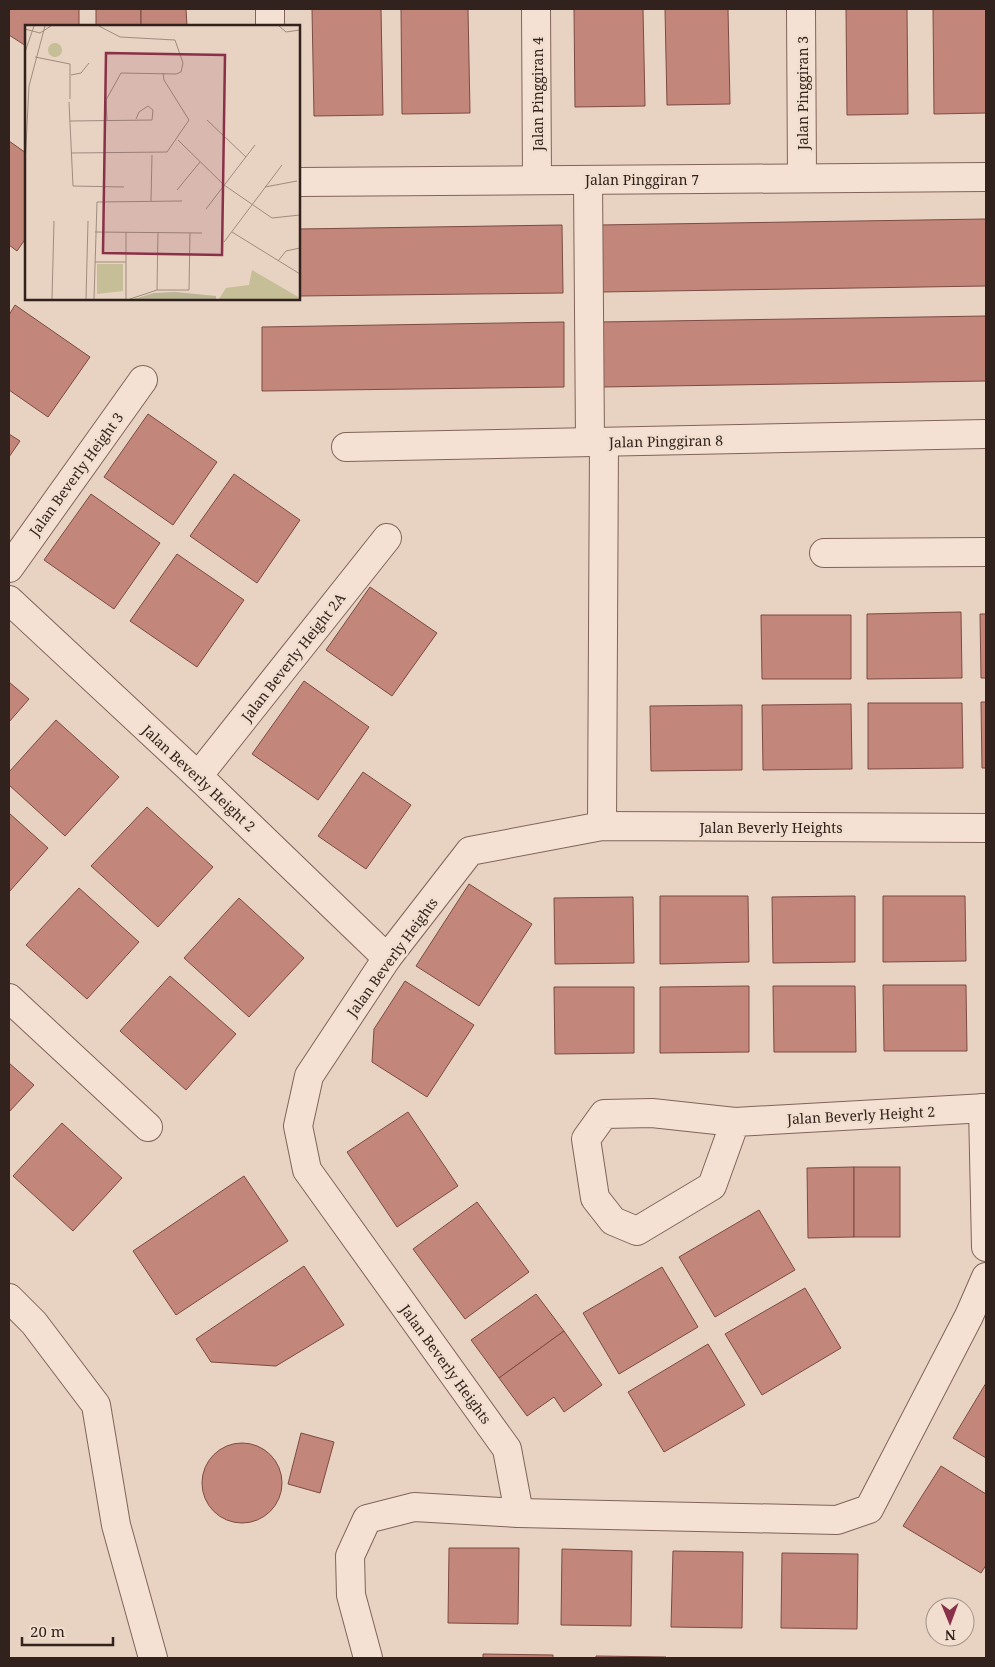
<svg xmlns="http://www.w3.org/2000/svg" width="995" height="1667" viewBox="0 0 995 1667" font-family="'Noto Serif',serif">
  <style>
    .building { fill: #c3867a; stroke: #7c4b43 }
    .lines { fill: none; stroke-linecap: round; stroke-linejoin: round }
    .minor-casing { stroke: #80645a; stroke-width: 30 }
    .minor { stroke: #f4e1d3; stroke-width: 28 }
    .labels { text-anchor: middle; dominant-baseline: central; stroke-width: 5; stroke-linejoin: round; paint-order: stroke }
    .street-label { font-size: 14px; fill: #31221d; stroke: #f1decf }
    .inset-road { fill: none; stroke: #9f8c7f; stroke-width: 1 }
    .view { fill: #883148; fill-opacity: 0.15; stroke: #883148; stroke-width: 2.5 }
    .inset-edge { fill: none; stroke: #31221d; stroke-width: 2.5 }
  </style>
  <rect width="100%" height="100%" fill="#e8d2c1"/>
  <!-- building -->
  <g class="building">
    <path d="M 9,9 L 79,9 L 79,26 L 26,26 L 26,46 L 9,35 Z"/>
    <rect x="96" y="9" width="45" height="17"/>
    <path d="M 141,9 L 186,9 L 187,26 L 141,26 Z"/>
    <path d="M 312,9 L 381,9 L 383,115 L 314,116 Z"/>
    <path d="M 401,9 L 468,9 L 470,113 L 402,114 Z"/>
    <path d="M 574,9 L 643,9 L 645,106 L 575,107 Z"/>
    <path d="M 665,9 L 728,9 L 730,104 L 667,105 Z"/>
    <path d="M 846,9 L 907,9 L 908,114 L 847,115 Z"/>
    <path d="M 933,9 L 986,9 L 986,113 L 934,114 Z"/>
    <path d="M 9,141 L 26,153 L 26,238 L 17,251 L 9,245 Z"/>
    <path d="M 986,219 L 986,286 L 600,292 L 599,225 Z"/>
    <path d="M 562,225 L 563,293 L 299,296 L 299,229 Z"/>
    <path d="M 15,305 L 90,357 L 48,417 L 9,390 L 9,315 Z"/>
    <path d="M 986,316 L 986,381 L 601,387 L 600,322 Z"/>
    <path d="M 564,322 L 564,387 L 262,391 L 262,327 Z"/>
    <path d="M 148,414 L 217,462 L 173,525 L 104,477 Z"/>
    <path d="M 9,434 L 20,441 L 9,457 Z"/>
    <path d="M 234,474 L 300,520 L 257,583 L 190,536 Z"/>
    <path d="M 91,494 L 160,543 L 114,609 L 44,560 Z"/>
    <path d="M 177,554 L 244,600 L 197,667 L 130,621 Z"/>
    <path d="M 370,587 L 437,633 L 392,696 L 326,650 Z"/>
    <path d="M 961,612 L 962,678 L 867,679 L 867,614 Z"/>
    <path d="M 980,614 L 986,614 L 986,678 L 981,678 Z"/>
    <path d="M 761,615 L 851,615 L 851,679 L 762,679 Z"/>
    <path d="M 304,681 L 369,727 L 318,800 L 252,754 Z"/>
    <path d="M 9,682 L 29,699 L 9,722 Z"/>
    <path d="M 981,702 L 986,702 L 986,768 L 982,768 Z"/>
    <path d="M 868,703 L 962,703 L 963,768 L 868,769 Z"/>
    <path d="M 851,704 L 852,769 L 763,770 L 762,705 Z"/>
    <path d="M 742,705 L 742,770 L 651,771 L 650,706 Z"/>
    <path d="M 56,720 L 119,777 L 65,836 L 9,785 L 9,772 Z"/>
    <path d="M 363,772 L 411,805 L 366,869 L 318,836 Z"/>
    <path d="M 147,807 L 213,867 L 158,927 L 91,866 Z"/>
    <path d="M 9,813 L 48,848 L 9,892 Z"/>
    <path d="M 469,884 L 532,924 L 479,1006 L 416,966 Z"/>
    <path d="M 79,888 L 139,942 L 87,999 L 26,945 Z"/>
    <path d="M 660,896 L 748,896 L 749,962 L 660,964 Z"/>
    <path d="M 855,896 L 855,962 L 773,963 L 772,897 Z"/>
    <path d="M 883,896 L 965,896 L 966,961 L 883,962 Z"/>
    <path d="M 633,897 L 634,963 L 555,964 L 554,898 Z"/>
    <path d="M 239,898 L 304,958 L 249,1017 L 184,958 Z"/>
    <path d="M 170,976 L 236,1034 L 186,1090 L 120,1031 Z"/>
    <path d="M 405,981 L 474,1025 L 427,1097 L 372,1062 L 374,1029 Z"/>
    <path d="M 883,985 L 966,985 L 967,1051 L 884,1051 Z"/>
    <path d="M 749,986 L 749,1052 L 660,1053 L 660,987 Z"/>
    <path d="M 773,986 L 855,986 L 856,1052 L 774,1052 Z"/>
    <path d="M 554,987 L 634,987 L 634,1053 L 555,1054 Z"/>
    <path d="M 9,1063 L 34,1085 L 9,1112 Z"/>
    <path d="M 408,1112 L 458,1186 L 397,1227 L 347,1152 Z"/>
    <path d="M 62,1123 L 122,1178 L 73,1231 L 13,1176 Z"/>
    <path d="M 854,1167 L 854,1237 L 808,1238 L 807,1168 Z"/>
    <rect x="854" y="1167" width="46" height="70"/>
    <path d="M 244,1176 L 288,1241 L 176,1315 L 133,1251 Z"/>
    <path d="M 477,1202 L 529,1272 L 465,1319 L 413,1249 Z"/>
    <path d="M 759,1210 L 795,1270 L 715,1317 L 679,1257 Z"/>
    <path d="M 304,1266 L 344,1325 L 276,1366 L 211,1362 L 196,1339 Z"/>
    <path d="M 662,1267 L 698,1327 L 619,1374 L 583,1313 Z"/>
    <path d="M 805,1288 L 841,1348 L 762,1395 L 725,1334 Z"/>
    <path d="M 536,1294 L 564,1331 L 499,1378 L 471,1340 Z"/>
    <path d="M 564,1331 L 602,1385 L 564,1412 L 554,1397 L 527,1416 L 499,1378 Z"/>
    <path d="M 708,1344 L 745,1405 L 664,1452 L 628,1392 Z"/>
    <path d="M 986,1383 L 986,1458 L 953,1438 Z"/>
    <path d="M 301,1433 L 334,1442 L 320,1493 L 288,1484 Z"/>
    <circle cx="242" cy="1483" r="40"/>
    <path d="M 941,1466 L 986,1494 L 986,1565 L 981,1573 L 903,1526 Z"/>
    <path d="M 449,1548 L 519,1548 L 518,1624 L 448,1623 Z"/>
    <path d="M 562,1549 L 632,1551 L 631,1626 L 561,1625 Z"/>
    <path d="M 673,1551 L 743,1552 L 742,1628 L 671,1627 Z"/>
    <path d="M 782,1553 L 858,1554 L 857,1629 L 781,1628 Z"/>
    <path d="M 483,1654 L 553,1655 L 553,1658 L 483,1658 Z"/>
    <path d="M 596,1656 L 666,1657 L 666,1658 L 596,1658 Z"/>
  </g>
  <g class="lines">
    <!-- minor casing -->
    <g class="minor-casing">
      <g id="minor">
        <path d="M 270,9 L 270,26"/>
        <path d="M 536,9 L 537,180"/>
        <path d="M 801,9 L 802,178"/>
        <path d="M 588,180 L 590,442"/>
        <path d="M 299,182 L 986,177"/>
        <path d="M 346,447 L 986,434"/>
        <path d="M 824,553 L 986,552"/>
        <path d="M 9,568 L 143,380"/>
        <path d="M 9,600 L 198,776 L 387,958"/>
        <path d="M 198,776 L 387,538"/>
        <path d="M 602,826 L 604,442"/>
        <path d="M 9,998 L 148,1127"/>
        <path d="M 983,1108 L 986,1247"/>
        <path d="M 735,1122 L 712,1186 L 637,1231 L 613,1221 L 595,1198 L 586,1139 L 604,1114 L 652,1113 L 735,1122 L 986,1108"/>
        <path d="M 9,1298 L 34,1323 L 96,1405 L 116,1525 L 153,1658"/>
        <path d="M 519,1513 L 507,1449 L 307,1170 L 298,1126 L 309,1076 L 387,958 L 470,851 L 602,826 L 986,828"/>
        <path d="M 368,1658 L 351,1595 L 350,1556 L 367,1519 L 414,1507 L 519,1513 L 837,1520 L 869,1509 L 969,1316 L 986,1277"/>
      </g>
    </g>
    <!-- minor -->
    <use href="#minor" class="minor"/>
  </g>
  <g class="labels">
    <!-- street labels -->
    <g class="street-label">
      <text transform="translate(802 93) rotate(-90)">Jalan Pinggiran 3</text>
      <text transform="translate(537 94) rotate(-90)">Jalan Pinggiran 4</text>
      <text x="642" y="179">Jalan Pinggiran 7</text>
      <text transform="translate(666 441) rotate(-1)">Jalan Pinggiran 8</text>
      <text transform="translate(76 474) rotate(-54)">Jalan Beverly Height 3</text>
      <text transform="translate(293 657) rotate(-52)">Jalan Beverly Height 2A</text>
      <text transform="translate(199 778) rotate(43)">Jalan Beverly Height 2</text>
      <text x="771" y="827">Jalan Beverly Heights</text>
      <text transform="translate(392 957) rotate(-54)">Jalan Beverly Heights</text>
      <text transform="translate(861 1115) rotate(-3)">Jalan Beverly Height 2</text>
      <text transform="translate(446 1364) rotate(54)">Jalan Beverly Heights</text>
    </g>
  </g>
  <!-- overview -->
  <g transform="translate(25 25)">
    <rect width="275" height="275" fill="#e8d2c1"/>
    <path d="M23 25a7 7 0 1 1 14 0a7 7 0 1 1-14 0ZM 72,239 L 98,239 L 98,266 L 72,269 ZM 227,245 L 275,273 L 275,274 L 194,274 L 201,263 L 224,260 Z" fill="#c5be96"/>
    <path d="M 150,267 L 191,271 L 191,274 L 109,274 L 129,268 Z" fill="#bab595"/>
    <path class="inset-road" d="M 74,1 L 95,12 L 150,15 L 158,38 L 156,47 L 151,49 L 96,48 L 81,75 L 82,95M 254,1 L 261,7 L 275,5M 0,4 L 15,8 L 26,1M 0,27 L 9,1M 10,32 L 45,39 L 45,74M 46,50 L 56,48 L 64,38M 44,77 L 48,161 L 99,162M 182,95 L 221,132M 45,96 L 127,95 L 128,85 L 123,81 L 114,87 L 111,94M 153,115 L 199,160 L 247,193 L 275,190M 46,128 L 142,127 L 164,95 L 139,55 L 138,48M 0,140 L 4,61 L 20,1M 240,162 L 272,156M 152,165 L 175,137M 126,176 L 127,130M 181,184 L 230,120M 70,207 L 177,208M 207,207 L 275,249M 199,217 L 257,140M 253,236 L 261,226 L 275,223M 70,237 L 101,237M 132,265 L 133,207M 27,274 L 29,196M 61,274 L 63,196M 69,274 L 72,177 L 157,176M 101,274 L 101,207M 105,274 L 132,265 L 164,265 L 165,208"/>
    <path class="view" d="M 81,28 L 200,30 L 197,230 L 78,228 Z"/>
    <rect width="275" height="275" class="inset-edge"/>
  </g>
  <!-- border -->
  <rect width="995" height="1667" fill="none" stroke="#31221d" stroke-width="20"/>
  <!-- north arrow -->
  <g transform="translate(950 1622) rotate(179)"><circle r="24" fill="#f1decf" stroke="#a49388"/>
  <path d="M0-4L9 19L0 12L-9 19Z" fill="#883148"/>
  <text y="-8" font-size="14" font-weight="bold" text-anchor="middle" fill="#31221d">N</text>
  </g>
  <!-- scale -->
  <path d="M22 1637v8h91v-8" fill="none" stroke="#31221d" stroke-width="2.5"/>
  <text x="30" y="1637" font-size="15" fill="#31221d" stroke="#f1decf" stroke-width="4" paint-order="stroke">20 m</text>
</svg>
